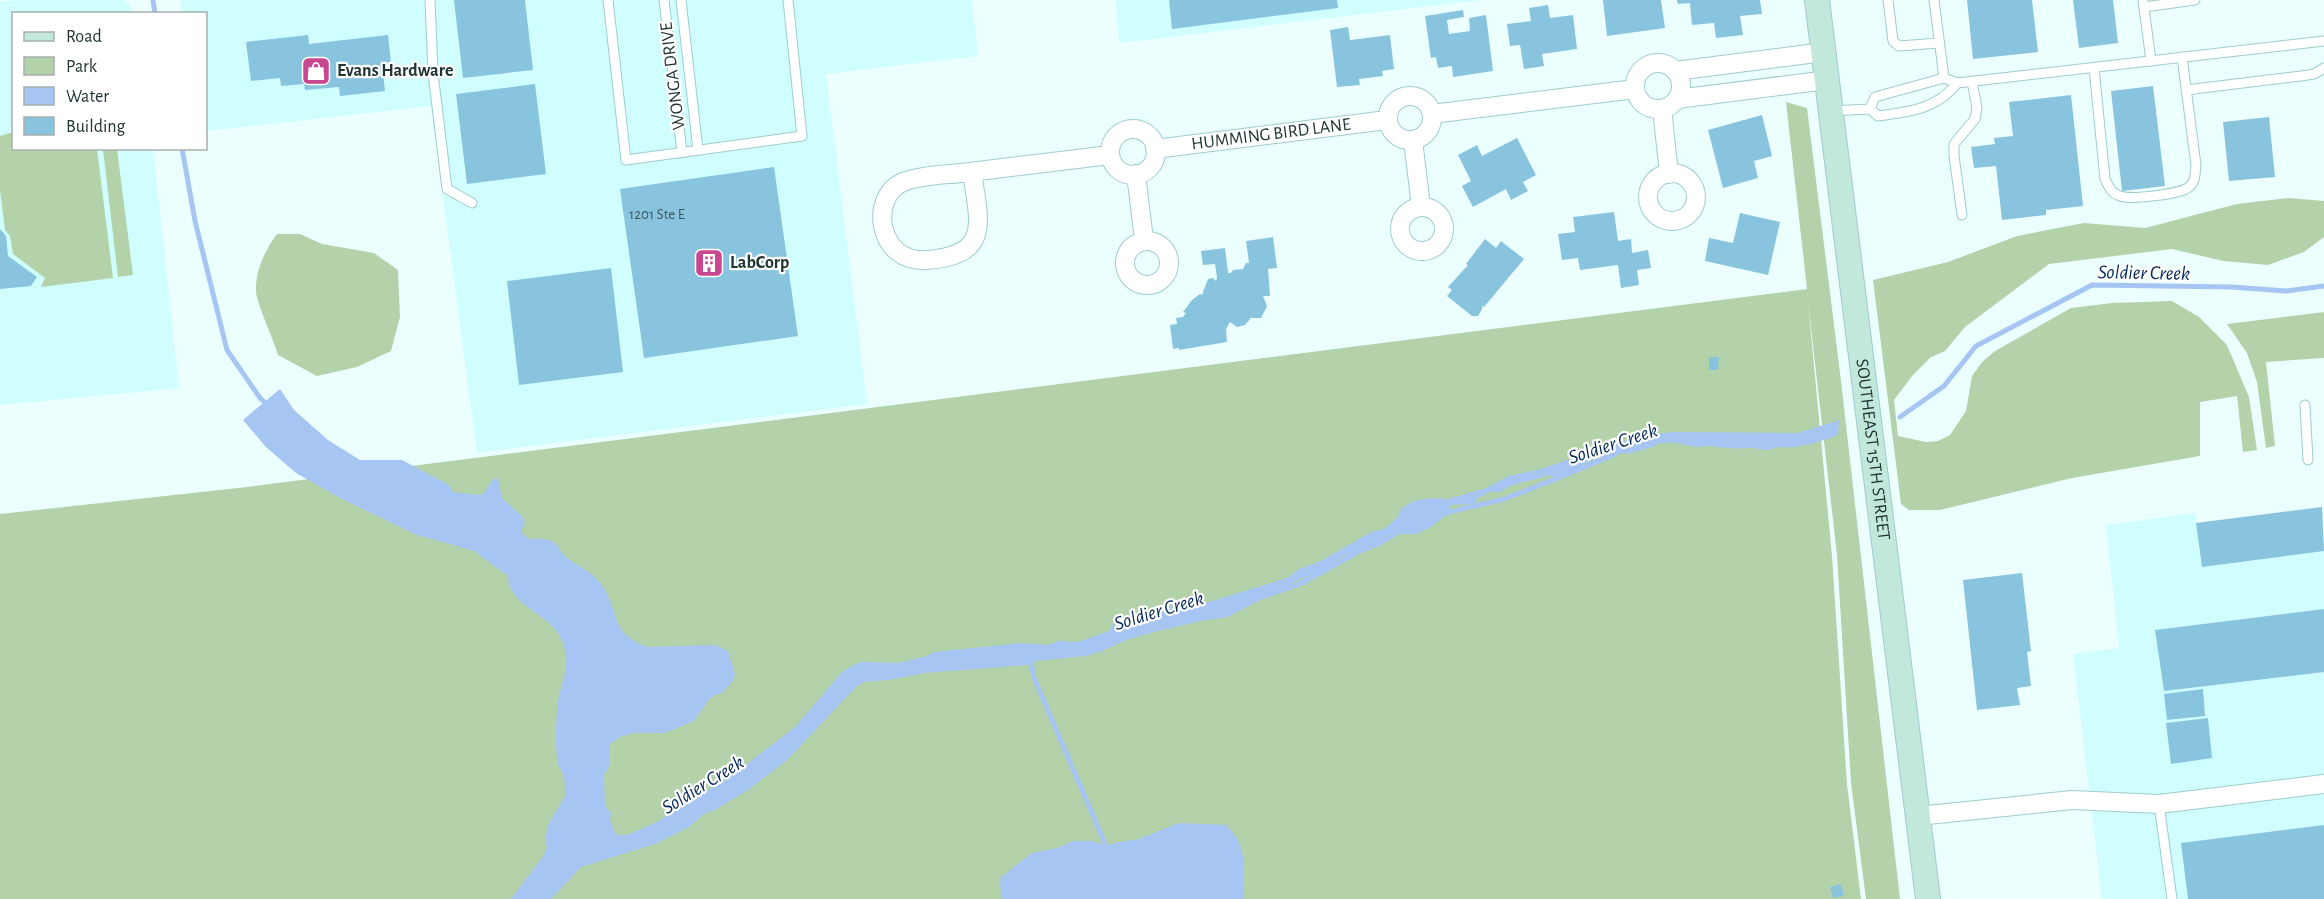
<svg xmlns="http://www.w3.org/2000/svg" width="2324" height="899" viewBox="0 0 2324 899" font-family="'Alegreya Sans',sans-serif">
  <style>
    .built { fill: #d0fefe }
    .green { fill: #b4d2a9 }
    .water { fill: #a6c5f2 }
    .lines { fill: none; stroke-linecap: round; stroke-linejoin: round }
    .stream { stroke: #a6c5f2; stroke-width: 5 }
    .building { fill: #89c4df }
    .service-casing { stroke: #9ecccd; stroke-width: 11 }
    .minor-casing { stroke: #9ecccd; stroke-width: 20 }
    .secondary-casing { stroke: #9ecccd; stroke-width: 26 }
    .service { stroke: #fff; stroke-width: 9 }
    .minor { stroke: #fff; stroke-width: 18 }
    .secondary { stroke: #c2e7db; stroke-width: 24 }
    .labels { text-anchor: middle; dominant-baseline: central; stroke-width: 4.5; stroke-linejoin: round; paint-order: stroke }
    .number-label { font-size: 15px; fill: #3c5960 }
    .poi-label { font-size: 18px; font-weight: bold; fill: #223535; stroke: #fff; text-anchor: start }
    .street-label { font-size: 18px; fill: #223535; stroke: #fff }
    .water-label { font-size: 20px; font-style: italic; fill: #01265a; stroke: #fff }
  </style>
  <rect width="100%" height="100%" fill="#ecffff"/>
  <!-- built -->
  <g class="built">
    <path d="M 14,0 L 124,0 L 130,6 L 133,13 L 14,14 L 14,148 L 153,149 L 179,388 L 0,405 L 0,2 Z"/>
    <path d="M 180,0 L 972,0 L 978,56 L 826,74 L 867,404 L 477,453 L 431,106 L 206,131 L 206,14 L 182,13 Z"/>
    <path d="M 1116,0 L 1482,0 L 1119,43 Z"/>
    <path d="M 2195,513 L 2202,566 L 2324,551 L 2324,899 L 2102,899 L 2073,654 L 2119,648 L 2106,525 Z"/>
  </g>
  <!-- green -->
  <g class="green">
    <path d="M 1786,102 L 1807,108 L 1841,381 L 1900,899 L 1866,899 L 1851,783 L 1837,555 L 1808,302 L 1832,556 L 1847,784 L 1861,899 L 0,899 L 0,514 L 247,487 L 1807,289 Z"/>
    <path d="M 13,132 L 14,148 L 97,149 L 113,278 L 41,287 L 45,278 L 13,254 L 10,236 L 5,230 L 0,190 L 0,136 Z"/>
    <path d="M 103,149 L 117,149 L 133,275 L 118,277 Z"/>
    <path d="M 2289,198 L 2324,201 L 2324,237 L 2304,252 L 2268,265 L 2223,261 L 2172,249 L 2049,264 L 1965,327 L 1945,351 L 1931,357 L 1913,375 L 1894,400 L 1898,436 L 1926,442 L 1938,441 L 1950,435 L 1966,411 L 1972,376 L 1982,362 L 1995,351 L 2071,308 L 2112,303 L 2172,301 L 2199,317 L 2227,345 L 2249,397 L 2257,450 L 2243,452 L 2237,396 L 2200,402 L 2200,456 L 2072,478 L 1940,510 L 1909,510 L 1901,504 L 1873,280 L 1948,262 L 2017,236 L 2084,223 L 2145,228 L 2237,204 Z"/>
    <path d="M 277,234 L 300,234 L 322,244 L 374,253 L 398,270 L 400,317 L 391,351 L 357,367 L 317,376 L 278,355 C 274,341 257,304 256,292 C 255,271 265,250 277,234 Z"/>
    <path d="M 2324,312 L 2324,358 L 2266,362 L 2275,446 L 2266,448 L 2257,382 L 2247,353 L 2227,324 Z"/>
  </g>
  <!-- water -->
  <g class="water">
    <path d="M 280,389 L 294,410 L 328,440 L 360,460 L 402,460 L 449,485 L 453,492 L 479,495 L 483,494 L 494,478 L 498,479 L 502,498 L 521,515 L 525,522 L 521,532 L 529,539 C 541,539 551,537 558,547 C 561,551 563,555 567,558 C 580,567 594,573 603,587 C 620,614 610,633 647,647 L 715,645 L 728,651 L 735,674 L 733,681 L 723,692 L 710,698 L 694,721 L 665,733 L 633,733 L 620,737 L 610,744 L 609,766 L 604,775 L 605,806 L 611,813 L 610,821 L 616,835 L 627,835 L 657,822 L 687,802 L 729,778 L 795,727 L 841,673 L 850,667 L 861,662 L 898,663 L 927,656 L 934,652 L 1020,643 L 1049,645 L 1058,641 L 1078,642 L 1109,631 L 1113,624 L 1119,621 C 1144,614 1174,602 1199,605 L 1287,578 L 1299,569 L 1319,562 L 1371,532 L 1384,529 L 1398,517 L 1401,509 L 1411,502 L 1429,498 L 1448,499 L 1486,488 L 1509,476 L 1541,469 L 1592,451 L 1600,450 L 1608,443 L 1614,444 L 1639,436 L 1673,432 L 1798,433 L 1839,420 L 1838,435 C 1817,443 1798,449 1776,447 C 1766,454 1759,447 1749,448 C 1736,449 1724,448 1711,446 C 1707,445 1702,447 1697,447 C 1687,446 1677,442 1665,443 C 1656,443 1647,446 1637,446 L 1633,447 L 1632,452 L 1598,458 L 1582,465 C 1577,475 1569,477 1560,478 L 1558,476 L 1555,478 L 1550,475 L 1510,486 L 1500,492 L 1489,492 L 1478,498 L 1475,504 L 1451,505 L 1447,515 L 1429,528 L 1416,534 L 1400,534 L 1381,545 L 1354,556 L 1348,554 L 1329,565 L 1325,569 L 1292,583 L 1228,617 L 1200,621 L 1154,632 L 1126,640 L 1100,652 L 1086,656 L 1036,661 L 1027,665 L 924,673 L 889,680 L 864,682 L 856,687 L 787,760 L 748,790 L 715,810 L 704,814 L 689,827 L 655,844 L 581,867 L 551,899 L 511,899 L 542,858 L 547,848 L 545,839 L 549,823 L 566,795 C 565,788 565,778 562,772 C 561,769 558,767 558,764 C 555,747 556,726 557,709 C 559,684 573,667 562,641 C 552,613 509,608 508,576 L 474,551 L 417,535 L 342,499 L 296,473 L 266,447 L 243,420 Z"/>
    <path d="M 1179,823 L 1226,825 C 1249,847 1244,870 1243,899 L 1001,899 L 1000,878 L 1032,853 L 1057,848 L 1073,841 L 1092,841 L 1107,846 L 1114,843 L 1139,839 Z"/>
  </g>
  <g class="lines">
    <!-- stream -->
    <g class="stream">
      <path d="M 153,0 L 155,14"/>
      <path d="M 182,148 L 195,221 L 227,350 L 260,398 L 269,406"/>
      <path d="M 1900,417 L 1944,386 L 1976,346 L 2092,285 L 2231,287 L 2286,291 L 2324,286"/>
      <path d="M 1628,451 L 1654,444"/>
      <path d="M 1575,471 L 1616,454"/>
      <path d="M 1441,514 L 1504,499 L 1563,476"/>
      <path d="M 1265,596 L 1302,583 L 1356,553"/>
      <path d="M 1030,656 L 1034,678 L 1106,846"/>
    </g>
  </g>
  <!-- building -->
  <g class="building">
    <path d="M 454,0 L 525,0 L 533,70 L 463,78 Z"/>
    <path d="M 1169,0 L 1337,0 L 1338,8 L 1172,29 Z"/>
    <path d="M 1603,0 L 1661,0 L 1665,28 L 1607,36 Z"/>
    <path d="M 1677,0 L 1760,0 L 1762,14 L 1740,16 L 1743,35 L 1716,38 L 1714,23 L 1692,25 L 1690,3 L 1678,4 Z"/>
    <path d="M 1967,0 L 2032,0 L 2038,52 L 1973,59 Z"/>
    <path d="M 2073,0 L 2113,0 L 2118,43 L 2079,48 Z"/>
    <path d="M 1548,5 L 1550,18 L 1573,15 L 1577,49 L 1542,54 L 1544,66 L 1524,69 L 1520,45 L 1510,46 L 1507,24 L 1531,21 L 1529,8 Z"/>
    <path d="M 1463,10 L 1464,17 L 1447,20 L 1449,34 L 1470,31 L 1469,18 L 1486,15 L 1493,71 L 1453,77 L 1452,66 L 1438,68 L 1436,57 L 1431,58 L 1425,16 Z"/>
    <path d="M 1348,27 L 1350,40 L 1390,35 L 1394,69 L 1382,71 L 1383,76 L 1359,79 L 1360,85 L 1337,87 L 1330,30 Z"/>
    <path d="M 308,35 L 309,44 L 388,35 L 391,63 L 382,64 L 385,91 L 340,96 L 339,87 L 305,90 L 304,84 L 281,86 L 280,78 L 251,81 L 246,42 Z"/>
    <path d="M 535,84 L 546,174 L 467,184 L 456,94 Z"/>
    <path d="M 2153,86 L 2165,186 L 2122,191 L 2111,91 Z"/>
    <path d="M 2071,95 L 2083,206 L 2046,210 L 2046,215 L 2002,220 L 1996,166 L 1974,168 L 1971,147 L 1995,144 L 1994,138 L 2013,136 L 2009,102 Z"/>
    <path d="M 1762,115 L 1772,156 L 1754,161 L 1758,178 L 1723,188 L 1708,130 Z"/>
    <path d="M 2269,117 L 2275,177 L 2229,181 L 2223,122 Z"/>
    <path d="M 1517,138 L 1536,175 L 1523,182 L 1528,191 L 1511,200 L 1506,189 L 1473,207 L 1462,186 L 1471,181 L 1458,155 L 1477,145 L 1482,156 Z"/>
    <path d="M 774,167 L 798,336 L 644,358 L 620,189 Z"/>
    <path d="M 1614,212 L 1618,241 L 1631,239 L 1632,253 L 1648,250 L 1651,268 L 1637,270 L 1639,285 L 1621,288 L 1618,265 L 1580,270 L 1578,258 L 1562,260 L 1558,234 L 1575,232 L 1573,217 Z"/>
    <path d="M 1740,213 L 1780,222 L 1768,275 L 1705,261 L 1709,238 L 1733,243 Z"/>
    <path d="M 0,229 L 6,236 L 8,256 L 37,277 L 31,286 L 0,289 Z"/>
    <path d="M 1273,237 L 1277,268 L 1268,269 L 1270,296 L 1263,296 L 1267,306 L 1261,318 L 1251,318 L 1245,325 L 1237,327 L 1230,322 L 1226,329 L 1227,342 L 1179,350 L 1179,348 L 1173,349 L 1170,325 L 1177,324 L 1176,318 L 1183,317 L 1186,313 L 1183,312 L 1192,300 L 1200,294 L 1202,295 L 1208,279 L 1213,278 L 1216,281 L 1217,278 L 1215,264 L 1203,265 L 1201,251 L 1225,248 L 1228,273 L 1231,273 L 1233,270 L 1243,269 L 1246,263 L 1249,263 L 1246,241 Z"/>
    <path d="M 1485,239 L 1496,248 L 1501,241 L 1524,259 L 1484,307 L 1482,306 L 1482,309 L 1478,316 L 1472,316 L 1447,296 L 1452,290 L 1448,287 L 1468,265 L 1466,264 Z"/>
    <path d="M 611,268 L 623,372 L 519,385 L 507,281 Z"/>
    <path d="M 1709,357 L 1719,357 L 1718,370 L 1709,370 Z"/>
    <path d="M 2322,507 L 2324,551 L 2202,567 L 2196,523 Z"/>
    <path d="M 2022,573 L 2031,651 L 2027,652 L 2031,686 L 2017,688 L 2020,705 L 1977,710 L 1963,580 Z"/>
    <path d="M 2324,609 L 2324,672 L 2164,691 L 2155,630 Z"/>
    <path d="M 2203,689 L 2205,716 L 2167,720 L 2164,694 Z"/>
    <path d="M 2208,718 L 2212,758 L 2171,764 L 2166,723 Z"/>
    <path d="M 2324,825 L 2324,899 L 2188,899 L 2181,843 Z"/>
    <path d="M 1841,884 L 1844,896 L 1833,898 L 1830,887 Z"/>
  </g>
  <g class="lines">
    <!-- service casing -->
    <g class="service-casing">
      <g id="service">
        <path d="M 430,0 L 433,73 L 447,189 L 472,203"/>
        <path d="M 608,0 L 626,160 L 802,136 L 788,0"/>
        <path d="M 664,0 L 682,152"/>
        <path d="M 681,0 L 698,150"/>
        <path d="M 1888,0 L 1893,41 L 1899,46 L 1939,43"/>
        <path d="M 1934,0 L 1944,78"/>
        <path d="M 2143,0 L 2151,61"/>
        <path d="M 2144,7 L 2195,0"/>
        <path d="M 2094,68 L 2105,179 C 2109,187 2111,193 2120,196 C 2131,200 2182,194 2189,187 C 2196,181 2195,173 2196,165 L 2182,57"/>
        <path d="M 1957,83 L 2324,41"/>
        <path d="M 2186,90 L 2301,76 L 2314,74 L 2324,68"/>
        <path d="M 1831,111 L 1870,109 L 1878,116 C 1908,112 1938,109 1957,83 L 1944,78 L 1875,97 L 1870,109"/>
        <path d="M 1962,215 L 1954,156 L 1954,144 L 1975,119 L 1977,107 L 1972,82"/>
        <path d="M 2305,405 L 2308,460"/>
        <path d="M 2159,804 L 2172,899"/>
      </g>
    </g>
    <!-- minor casing -->
    <g class="minor-casing">
      <g id="minor">
        <circle cx="1658" cy="86" r="23"/>
        <path d="M 1675,71 L 1824,52"/>
        <circle cx="1410" cy="118" r="22"/>
        <path d="M 1677,99 L 1827,80"/>
        <path d="M 1662,109 L 1669,174"/>
        <path d="M 1432,114 L 1635,89"/>
        <circle cx="1133" cy="152" r="23"/>
        <path d="M 1413,140 L 1421,207"/>
        <path id="s1" d="M 1155,149 L 1387,120"/>
        <path d="M 972,172 C 979,222 992,255 927,260 C 876,264 868,193 906,181 C 926,174 949,175 970,172 C 1016,166 1063,161 1110,155"/>
        <circle cx="1672" cy="197" r="24"/>
        <path d="M 1136,174 L 1144,240"/>
        <circle cx="1422" cy="229" r="22"/>
        <circle cx="1147" cy="263" r="22"/>
        <path d="M 1918,816 L 2072,800 L 2159,804 L 2324,784"/>
      </g>
    </g>
    <!-- secondary casing -->
    <g class="secondary-casing">
      <g id="secondary">
        <path id="s2" d="M 1817,0 L 1928,899"/>
      </g>
    </g>
    <!-- service -->
    <use href="#service" class="service"/>
    <!-- minor -->
    <use href="#minor" class="minor"/>
    <!-- secondary -->
    <use href="#secondary" class="secondary"/>
  </g>
  <!-- icons -->
  <defs>
    <g id="shop-square" transform="scale(1.5)"><rect x="-9" y="-9" width="18" height="18" rx="4" fill="#c84791" stroke="#fff"/><path d="M-5-2.5h2.3a2.7 3.5 0 0 1 5.4 0H5L5.5 6h-11ZM-1.5-2.5h3a1.5 2.3 0 0 0-3 0Z" fill="#fff"/></g>
    <g id="building-square" transform="scale(1.5)"><rect x="-9" y="-9" width="18" height="18" rx="4" fill="#c84791" stroke="#fff"/><path d="M-4-6H4V6H1V3H-1V6H-4ZM-2.5-4.3h1.7v1.8h-1.7ZM.8-4.3h1.7v1.8H.8ZM-2.5-1h1.7V.8h-1.7ZM.8-1h1.7V.8H.8Z" fill="#fff"/></g>
  </defs>
  <g fill-rule="evenodd">
    <use href="#shop-square" x="316" y="71"/>
    <use href="#building-square" x="709" y="263"/>
  </g>
  <g class="labels">
    <!-- number labels -->
    <g class="number-label">
      <text x="657" y="214">1201 Ste E</text>
    </g>
    <!-- poi labels -->
    <g class="poi-label">
      <text x="337" y="71">Evans Hardware</text>
      <text x="730" y="263">LabCorp</text>
    </g>
    <!-- street labels -->
    <g class="street-label">
      <text transform="translate(673 76) rotate(-97)">WONGA DRIVE</text>
      <text stroke="none"><textPath href="#s1" startOffset="117">HUMMING BIRD LANE</textPath></text>
      <text stroke="none"><textPath href="#s2" startOffset="453">SOUTHEAST 15TH STREET</textPath></text>
    </g>
    <!-- water labels -->
    <g class="water-label">
      <text transform="translate(2144 273) rotate(1)">Soldier Creek</text>
      <text transform="translate(1613 444) rotate(-18)">Soldier Creek</text>
      <text transform="translate(1159 611) rotate(-17)">Soldier Creek</text>
      <text transform="translate(703 785) rotate(-32)">Soldier Creek</text>
    </g>
  </g>
  <!-- legend -->
  <rect x="12" y="12" width="195" height="138" fill="#ffffff" stroke="#a7aeae" stroke-width="1.5"/>
  <rect x="24" y="32" width="30" height="9" fill="#c2e7db" stroke="#a7aeae" stroke-width="1.5"/>
  <text x="66" y="42" font-size="18" fill="#223535">Road</text>
  <rect x="24" y="57" width="30" height="18" fill="#b4d2a9" stroke="#a7aeae" stroke-width="1.5"/>
  <text x="66" y="72" font-size="18" fill="#223535">Park</text>
  <rect x="24" y="87" width="30" height="18" fill="#a6c5f2" stroke="#a7aeae" stroke-width="1.5"/>
  <text x="66" y="102" font-size="18" fill="#223535">Water</text>
  <rect x="24" y="117" width="30" height="18" fill="#89c4df" stroke="#a7aeae" stroke-width="1.5"/>
  <text x="66" y="132" font-size="18" fill="#223535">Building</text>
</svg>
